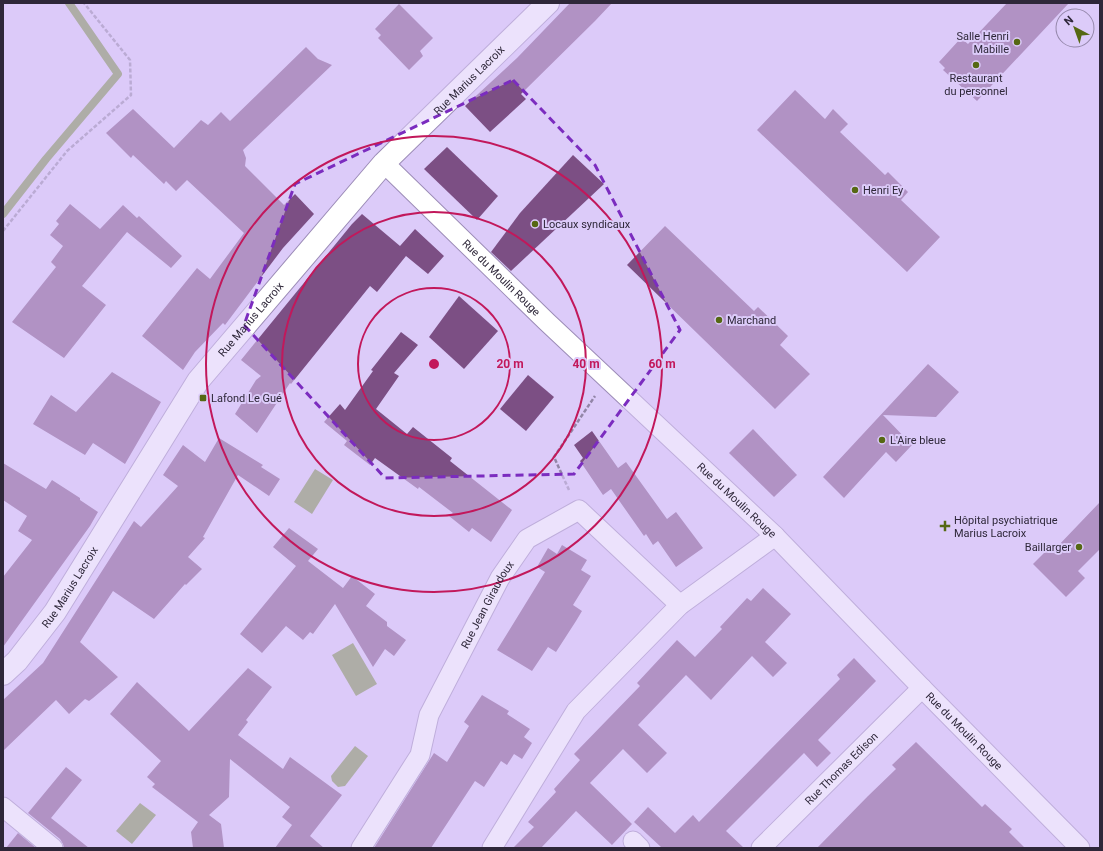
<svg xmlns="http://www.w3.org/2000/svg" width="1103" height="851" viewBox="0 0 1103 851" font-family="Roboto,sans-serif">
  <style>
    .water { fill: #778944 }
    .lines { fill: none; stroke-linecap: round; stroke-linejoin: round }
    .stream { stroke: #778944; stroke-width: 8 }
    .building { fill: #7c4f84 }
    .street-casing { stroke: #9c8cb7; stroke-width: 21 }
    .secondary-casing { stroke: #9c8cb7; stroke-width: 24 }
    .path { stroke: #9285a7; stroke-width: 2.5; stroke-dasharray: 4 2; stroke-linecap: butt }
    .street { stroke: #fff; stroke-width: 19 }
    .secondary { stroke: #fff; stroke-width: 22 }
    .marked { fill: none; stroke: #7b2cbf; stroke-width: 3; stroke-dasharray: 8 5; stroke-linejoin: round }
    .ring { fill: none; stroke: #c2185b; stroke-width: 2 }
    .poi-dot { fill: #566813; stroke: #dccbf9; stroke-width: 1.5 }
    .labels { text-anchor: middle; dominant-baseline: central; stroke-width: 4; stroke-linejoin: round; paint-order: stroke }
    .poi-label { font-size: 11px; fill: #2e2739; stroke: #dccbf9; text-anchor: start }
    .street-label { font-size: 11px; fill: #2e2739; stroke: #dccbf9 }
    .centre { fill: #c2185b; stroke: #dccbf9; stroke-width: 2 }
    .ring-label { font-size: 12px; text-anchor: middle; font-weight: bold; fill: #c2185b; stroke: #dccbf9; stroke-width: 4; stroke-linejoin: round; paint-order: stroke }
  </style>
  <rect width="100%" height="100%" fill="#dccbf9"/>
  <!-- water -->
  <g class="water">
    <path d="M 315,469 L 333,480 L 312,514 L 294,502 Z"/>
    <path d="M 353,643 L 377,684 L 356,696 L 332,655 Z"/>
    <path d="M 355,746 L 368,756 L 345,786 L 338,787 L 332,781 L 331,776 Z"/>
    <path d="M 140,803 L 156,815 L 132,844 L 116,831 Z"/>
  </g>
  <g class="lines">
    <!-- stream -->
    <path class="stream" d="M 3,214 L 46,159 L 118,74 L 69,3"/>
  </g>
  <!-- building -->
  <g class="building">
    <path d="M 570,3 L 612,3 L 595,21 L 521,94 L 526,99 L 490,132 L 465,106 L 517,58 Z"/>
    <path d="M 1007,3 L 1069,3 L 977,101 L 943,70 L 945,68 L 939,62 L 961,38 L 968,44 Z"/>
    <path d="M 399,4 L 433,38 L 420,51 L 423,56 L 409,70 L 378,38 L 381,35 L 375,29 Z"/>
    <path d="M 306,47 L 318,59 L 332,65 L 243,150 L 246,158 L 245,166 L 284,205 L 295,194 L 314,214 L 283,248 L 225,325 L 223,323 L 195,352 L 183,370 L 142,336 L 197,268 L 210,279 L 244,233 L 187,180 L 176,191 L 166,181 L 164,184 L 133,155 L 131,158 L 106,133 L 133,109 L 174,148 L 201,120 L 208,125 L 221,112 L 230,121 Z"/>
    <path d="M 795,90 L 825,119 L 833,109 L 848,124 L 840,132 L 885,175 L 888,172 L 908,192 L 901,200 L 940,237 L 907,272 L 757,130 Z"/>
    <path d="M 447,147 L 498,196 L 477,220 L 424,169 Z"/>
    <path d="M 573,155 L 604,184 L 511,271 L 491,252 L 520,213 Z"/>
    <path d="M 70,204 L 100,229 L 123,205 L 137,218 L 139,216 L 182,256 L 171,268 L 127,232 L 82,286 L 106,305 L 64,358 L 12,322 L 56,267 L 51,262 L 63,246 L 50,235 L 59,224 L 56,221 Z"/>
    <path d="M 362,214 L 400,246 L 415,229 L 444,256 L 428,274 L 406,256 L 377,292 L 370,286 L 291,384 L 290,383 L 257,433 L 235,414 L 256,380 L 261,376 L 241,360 L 352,224 Z"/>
    <path d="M 665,226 L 754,311 L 758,307 L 788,336 L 780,345 L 810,374 L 775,409 L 627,265 Z"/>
    <path d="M 459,296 L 498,331 L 464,369 L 429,337 Z"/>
    <path d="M 401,332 L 418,345 L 394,373 L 399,376 L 376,409 L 407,434 L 413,427 L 452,458 L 450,461 L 512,510 L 491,542 L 472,528 L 469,532 L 449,516 L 453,513 L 419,487 L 418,489 L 375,458 L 370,465 L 344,445 L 347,441 L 324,422 L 340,404 L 345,410 L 373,371 L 371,370 Z"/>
    <path d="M 928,364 L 959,392 L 936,417 L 883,415 L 912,445 L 896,462 L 886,452 L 844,498 L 823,477 Z"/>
    <path d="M 112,372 L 161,402 L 125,464 L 93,443 L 85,455 L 33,424 L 51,395 L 76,412 Z"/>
    <path d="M 528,375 L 554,397 L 526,431 L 500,409 Z"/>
    <path d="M 753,429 L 797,475 L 774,497 L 729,453 Z"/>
    <path d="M 592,431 L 618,468 L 626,462 L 667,519 L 676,512 L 703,548 L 676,567 L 658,541 L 653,545 L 646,534 L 644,536 L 611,489 L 603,495 L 580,461 L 583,458 L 574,445 Z"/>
    <path d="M 219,438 L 263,465 L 261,467 L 280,479 L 269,496 L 238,475 L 203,537 L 205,538 L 188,557 L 202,569 L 186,585 L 185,584 L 154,619 L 113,591 L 80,642 L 118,677 L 93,698 L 89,701 L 85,699 L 69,714 L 56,700 L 3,751 L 3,700 L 43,663 L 134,521 L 141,527 L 178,486 L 163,475 L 183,445 L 205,462 Z"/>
    <path d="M 3,463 L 46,489 L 52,480 L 80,498 L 80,500 L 98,512 L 90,526 L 3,647 L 3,577 L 32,540 L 18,531 L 27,516 L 3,500 Z"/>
    <path d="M 1100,502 L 1100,549 L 1078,571 L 1085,578 L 1066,597 L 1033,564 L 1052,545 L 1056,548 Z"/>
    <path d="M 289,528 L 318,549 L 308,561 L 343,588 L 352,576 L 375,594 L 366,606 L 387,622 L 387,626 L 406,640 L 394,656 L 385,649 L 373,667 L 335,604 L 313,634 L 310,632 L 303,640 L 286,626 L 262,653 L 240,634 L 296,566 L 273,547 Z"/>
    <path d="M 562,545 L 587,560 L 581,570 L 591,576 L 573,605 L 582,611 L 576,621 L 556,652 L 548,647 L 532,671 L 497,650 L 545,572 L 537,567 L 548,548 L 557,554 Z"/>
    <path d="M 763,588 L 791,614 L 765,642 L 787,663 L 773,677 L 752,656 L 711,700 L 686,675 L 638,725 L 667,753 L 647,773 L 623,749 L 590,783 L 632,824 L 612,845 L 576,811 L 541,848 L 513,848 L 534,827 L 528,822 L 556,792 L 554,789 L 580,760 L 574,754 L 640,686 L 637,683 L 677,640 L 695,657 L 722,629 L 720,627 L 747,598 L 751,601 Z"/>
    <path d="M 854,658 L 876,681 L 818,740 L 831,753 L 817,767 L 804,753 L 726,831 L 744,848 L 660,848 L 661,847 L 634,822 L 648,807 L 675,833 L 693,815 L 699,822 L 840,679 L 837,675 Z"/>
    <path d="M 248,668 L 272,687 L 246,720 L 248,722 L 238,735 L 283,769 L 290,757 L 342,795 L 310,836 L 324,848 L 275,848 L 292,825 L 282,817 L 290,807 L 230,759 L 229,797 L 209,815 L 221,824 L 224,848 L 193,848 L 191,832 L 198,822 L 152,787 L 155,784 L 147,777 L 161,761 L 110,714 L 137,682 L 189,731 Z"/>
    <path d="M 482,695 L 509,711 L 507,714 L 530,729 L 524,737 L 532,743 L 522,759 L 514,754 L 507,765 L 501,761 L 484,787 L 475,781 L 431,848 L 374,848 L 434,753 L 447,762 L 469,726 L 464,722 Z"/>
    <path d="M 916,742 L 982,807 L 985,804 L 1012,829 L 1009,832 L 1025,848 L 817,848 L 868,796 L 896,769 L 892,765 Z"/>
    <path d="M 66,767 L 82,780 L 51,818 L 89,848 L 64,848 L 63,844 L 60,839 L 28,813 Z"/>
    <path d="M 18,833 L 36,848 L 6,848 Z"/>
  </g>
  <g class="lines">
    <!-- street casing -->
    <g class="street-casing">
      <g id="street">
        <path id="s1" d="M 384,163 L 547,322 L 775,536 L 922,688 L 1080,848"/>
        <path d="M 3,807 L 53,848"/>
        <path d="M 633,841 L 640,848"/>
        <path id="s2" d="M 361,848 L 420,755 L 429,715 L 500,578 L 527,539 L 579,510 L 680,605"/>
        <path d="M 492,848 L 576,711 L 680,605 L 775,536"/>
        <path id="s3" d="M 761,848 L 922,688"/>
      </g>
    </g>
    <!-- secondary casing -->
    <g class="secondary-casing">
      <g id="secondary">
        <path id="s4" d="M 3,674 L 17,661 L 55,612 L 198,381 L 384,163 L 548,3"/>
      </g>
    </g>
    <!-- path -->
    <g class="path">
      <path d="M 3,231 L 67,151 L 131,95 L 130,60 L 84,3"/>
      <path d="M 569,490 L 554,457 L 595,396"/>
    </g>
    <!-- street -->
    <use href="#street" class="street"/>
    <!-- secondary -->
    <use href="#secondary" class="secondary"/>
  </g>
  <!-- marked area -->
  <path d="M0 0H1103V851H0ZM 513,80 L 595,165 L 680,330 L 574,474 L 385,478 L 244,325 L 295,184 Z" fill="#dccbf9" fill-opacity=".55" fill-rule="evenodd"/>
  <path class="marked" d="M 513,80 L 595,165 L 680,330 L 574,474 L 385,478 L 244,325 L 295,184 Z"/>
  <!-- distance rings -->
  <g class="ring">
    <circle cx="434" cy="364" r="76"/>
    <circle cx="434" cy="364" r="152"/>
    <circle cx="434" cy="364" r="228"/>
  </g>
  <!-- markers -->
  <g class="poi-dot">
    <circle cx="1017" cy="42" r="4"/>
    <circle cx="976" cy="65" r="4"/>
    <circle cx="855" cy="190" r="4"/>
    <circle cx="535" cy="224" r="4"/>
    <circle cx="719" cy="320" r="4"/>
    <rect x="199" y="394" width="8" height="8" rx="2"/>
    <circle cx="882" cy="440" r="4"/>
    <path d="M943 520h4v4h4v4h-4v4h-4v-4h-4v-4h4z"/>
    <circle cx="1079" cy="547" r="4"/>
  </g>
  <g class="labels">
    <!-- poi labels -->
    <g class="poi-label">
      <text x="1009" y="36" text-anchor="end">Salle Henri<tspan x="1009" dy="13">Mabille</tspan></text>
      <text x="976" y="78" text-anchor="middle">Restaurant<tspan x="976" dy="13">du personnel</tspan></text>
      <text x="863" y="190">Henri Ey</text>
      <text x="543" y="224">Locaux syndicaux</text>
      <text x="727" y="320">Marchand</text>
      <text x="211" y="398">Lafond Le Gué</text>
      <text x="890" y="440">L'Aire bleue</text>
      <text x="954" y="520">Hôpital psychiatrique<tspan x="954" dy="13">Marius Lacroix</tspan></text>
      <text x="1071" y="547" text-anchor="end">Baillarger</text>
    </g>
    <!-- street labels -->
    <g class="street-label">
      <text stroke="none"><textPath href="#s4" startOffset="758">Rue Marius Lacroix</textPath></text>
      <text stroke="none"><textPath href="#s1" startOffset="164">Rue du Moulin Rouge</textPath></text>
      <text stroke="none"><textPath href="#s4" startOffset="434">Rue Marius Lacroix</textPath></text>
      <text stroke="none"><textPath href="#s1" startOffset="488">Rue du Moulin Rouge</textPath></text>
      <text stroke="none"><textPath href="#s4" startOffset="110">Rue Marius Lacroix</textPath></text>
      <text stroke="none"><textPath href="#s2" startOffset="276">Rue Jean Giraudoux</textPath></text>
      <text stroke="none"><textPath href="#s1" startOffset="812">Rue du Moulin Rouge</textPath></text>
      <text stroke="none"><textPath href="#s3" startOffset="113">Rue Thomas Edison</textPath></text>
    </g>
  </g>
  <circle cx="434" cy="364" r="6" class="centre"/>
  <g class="ring-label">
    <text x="510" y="368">20 m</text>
    <text x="586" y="368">40 m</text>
    <text x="662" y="368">60 m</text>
  </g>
  <!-- border -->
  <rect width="1103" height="851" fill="none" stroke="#2e2739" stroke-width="8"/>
  <!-- north arrow -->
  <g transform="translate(1075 28) rotate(319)"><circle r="19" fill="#dccbf9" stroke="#9689ac"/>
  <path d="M0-3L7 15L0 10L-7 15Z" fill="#566813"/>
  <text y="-6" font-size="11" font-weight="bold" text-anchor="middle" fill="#2e2739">N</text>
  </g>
</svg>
